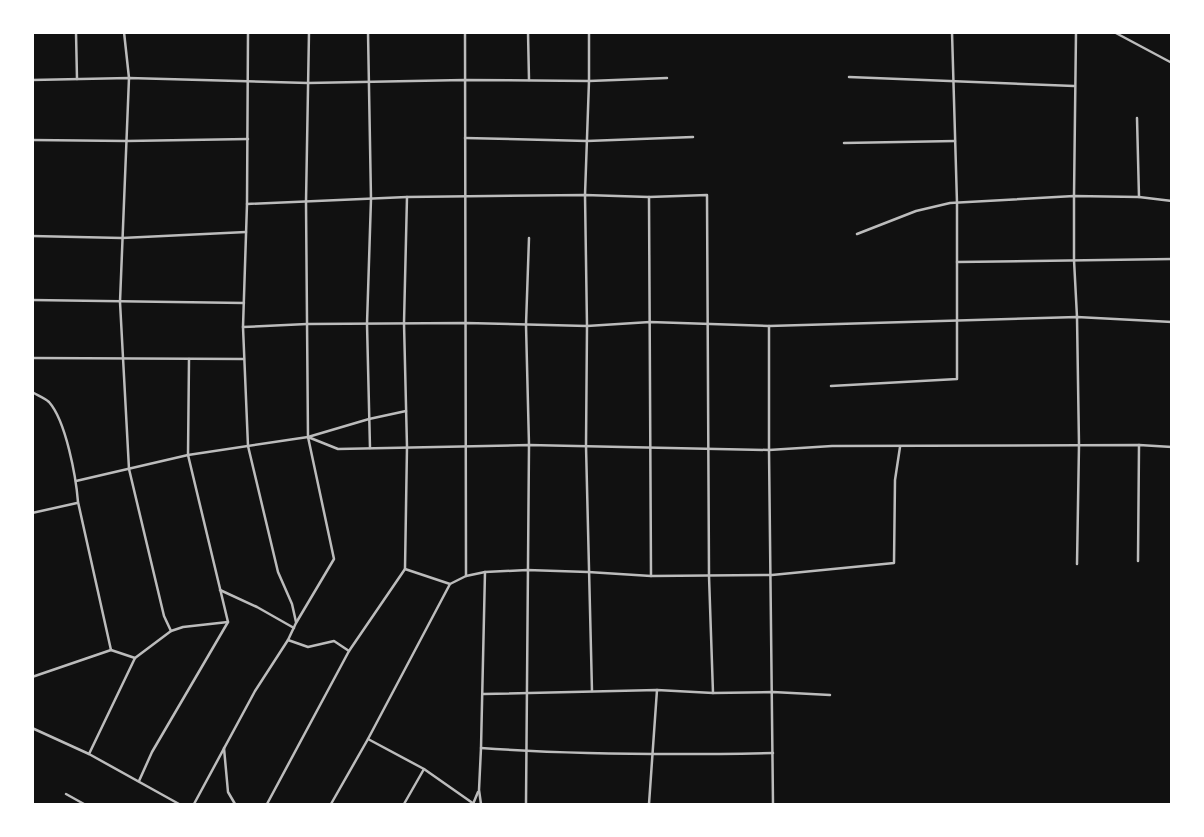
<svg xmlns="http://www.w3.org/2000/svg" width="1204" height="837" viewBox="0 0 1204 837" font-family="Arial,sans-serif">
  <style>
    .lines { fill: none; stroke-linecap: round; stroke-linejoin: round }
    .minor { stroke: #bcbcbc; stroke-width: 2.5 }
  </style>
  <rect width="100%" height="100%" fill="#111"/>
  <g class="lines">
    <!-- minor -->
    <g class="minor">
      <path d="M 76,32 L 77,79"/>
      <path d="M 124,32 L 129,78 L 120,302 L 129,469 L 164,616 L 171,631"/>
      <path d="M 248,32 L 247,204 L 243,327 L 248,446 L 278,572 L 292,604 L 296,622"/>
      <path d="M 368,32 L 371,199 L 367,324 L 370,448"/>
      <path d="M 465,32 L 466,576"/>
      <path d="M 528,32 L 529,80"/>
      <path d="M 589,32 L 589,81 L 585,195 L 587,326 L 586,446 L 592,691"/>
      <path d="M 1076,32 L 1074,196 L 1074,260 L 1077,317 L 1079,445 L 1077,564"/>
      <path d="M 1114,32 L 1172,63"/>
      <path d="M 849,77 L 1074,86"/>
      <path d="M 32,80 L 129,78 L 308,83 L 464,80 L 589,81 L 667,78"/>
      <path d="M 1137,118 L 1139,197"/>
      <path d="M 465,138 L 587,141 L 693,137"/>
      <path d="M 32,140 L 127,141 L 248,139"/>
      <path d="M 844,143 L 955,141"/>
      <path d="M 649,197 L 651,576"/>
      <path d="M 247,204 L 407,197 L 585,195 L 649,197 L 707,195 L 709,576 L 713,693"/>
      <path d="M 857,234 L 916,211 L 950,203 L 1074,196 L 1139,197 L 1172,201"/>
      <path d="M 32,236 L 122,238 L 246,232"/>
      <path d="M 957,262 L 1172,259"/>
      <path d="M 32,300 L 244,303"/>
      <path d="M 769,326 L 769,450 L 773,804"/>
      <path d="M 243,327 L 307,324 L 466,323 L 587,326 L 650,322 L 769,326 L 1077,317 L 1172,322"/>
      <path d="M 32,358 L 244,359"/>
      <path d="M 831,386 L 957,379 L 957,203 L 952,32"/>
      <path d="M 32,392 C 37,395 45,398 49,402 C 66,421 76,477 78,502 L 111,650"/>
      <path d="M 308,437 L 338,449 L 529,445 L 769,450 L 832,446 L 1139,445 L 1172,447"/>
      <path d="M 76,481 L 188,455 L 308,437 L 369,419 L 406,411"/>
      <path d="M 32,513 L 77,503"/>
      <path d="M 1138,561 L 1139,445"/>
      <path d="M 405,569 L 450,584 L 466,576 L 485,572 L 527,570 L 588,572 L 651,576 L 772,575 L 894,563 L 895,480 L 900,447"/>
      <path d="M 220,590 L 257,607 L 294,628"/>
      <path d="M 288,640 L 308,647 L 334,641 L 349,651"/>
      <path d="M 32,677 L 111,650 L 135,658 L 171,631 L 183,627 L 228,622"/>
      <path d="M 483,694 L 657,690 L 713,693 L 773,692 L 830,695"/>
      <path d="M 32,728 L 89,754 L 179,804"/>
      <path d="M 368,739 L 424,769 L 474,804"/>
      <path d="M 224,748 L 228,792 L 235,804"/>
      <path d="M 481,748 C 579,755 676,755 773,753"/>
      <path d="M 89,754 L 135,658"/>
      <path d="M 139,781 L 152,752 L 228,622 L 188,455 L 189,359"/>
      <path d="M 66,794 L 84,804"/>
      <path d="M 194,804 L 255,691 L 288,640 L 296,623 L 334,559 L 308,437 L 306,202 L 309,32"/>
      <path d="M 267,804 L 349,651 L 405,569 L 407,447 L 404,323 L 407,197"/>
      <path d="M 331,804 L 368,739 L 450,584"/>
      <path d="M 404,804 L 424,769"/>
      <path d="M 473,804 L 478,792"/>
      <path d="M 481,804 L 479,790 L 481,748 L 485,572"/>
      <path d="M 526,804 L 529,445 L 526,325 L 529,238"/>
      <path d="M 649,804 L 657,690"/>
    </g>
  </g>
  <!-- border -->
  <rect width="1204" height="837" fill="none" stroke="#ffffff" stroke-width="68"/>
</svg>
